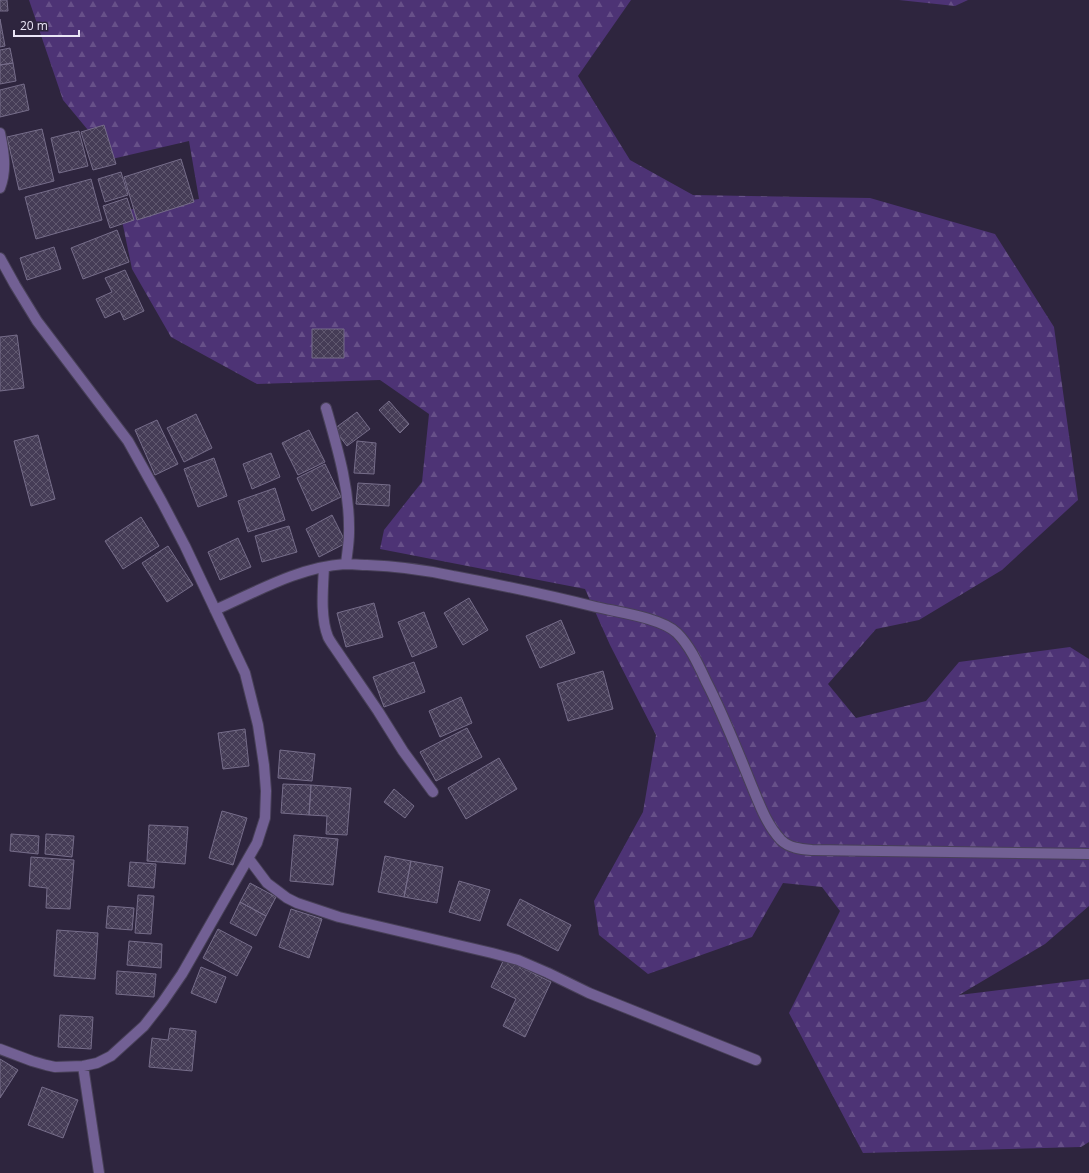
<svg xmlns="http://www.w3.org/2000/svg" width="1089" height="1173" font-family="'Open Sans',sans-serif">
<defs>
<pattern id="forest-firs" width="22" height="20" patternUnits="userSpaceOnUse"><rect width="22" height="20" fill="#4d3375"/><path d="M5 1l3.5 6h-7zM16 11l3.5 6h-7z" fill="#675089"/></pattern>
<pattern id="building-cross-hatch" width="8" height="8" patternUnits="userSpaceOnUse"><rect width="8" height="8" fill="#453c56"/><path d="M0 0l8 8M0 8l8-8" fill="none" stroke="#60586f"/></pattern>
</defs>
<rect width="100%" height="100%" fill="#2e253e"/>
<path fill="url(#forest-firs)" d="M29,0H631L578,76L630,160L693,195L870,198L995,234L1054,327L1078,500L1002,570L919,620L876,629L828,684L856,718L926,701L959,662L1070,647L1089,659V906L1045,944L959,995L1089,979V1142L1081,1147L863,1153L789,1013L840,911L822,887L783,883L752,937L648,974L599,935L594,901L643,812L656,735L610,645L585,589L380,549L384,530L422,482L429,414L380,380L257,384L171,337L132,269L120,211L199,199L189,141L112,159L63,100Z
M899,0H968L955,6Z"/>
<path fill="url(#building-cross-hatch)" stroke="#766d8a" d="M0,0H7L8,11H0Z
M0,19L5,46L0,47Z
M10,48L13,63L0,65V50Z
M13,63L16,81L0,84V65Z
M24,84L29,110L0,117V90Z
M104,125L116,164L93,170L81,132Z
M42,129L54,181L19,190L7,137Z
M79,131L88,166L59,173L51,138Z
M181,159L194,202L137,220L124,177Z
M121,172L128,195L105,202L98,179Z
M91,179L102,220L36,239L25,197Z
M127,198L134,220L110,228L103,206Z
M117,230L129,262L83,279L71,248Z
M54,247L61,269L27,280L20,258Z
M125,270L144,311L124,320L120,311L105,318L96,299L112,292L105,278Z
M312,329H344V358H312Z
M17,335L24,388L0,391V337Z
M389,401L409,424L400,433L379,410Z
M357,412L370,429L347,446L334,429Z
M196,414L212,448L184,462L167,428Z
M157,420L178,464L155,475L135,430Z
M309,430L325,462L298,475L282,443Z
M38,435L55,499L31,506L14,441Z
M357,441L376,443L374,474L354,473Z
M271,453L280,477L252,489L243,464Z
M214,458L227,496L198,507L184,469Z
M325,464L341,497L312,511L297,478Z
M358,483L390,485L389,506L356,504Z
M275,488L285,520L248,532L238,501Z
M332,515L346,543L319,557L306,529Z
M141,517L159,546L123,569L105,541Z
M289,526L297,552L262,562L255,536Z
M238,538L251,567L220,580L208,552Z
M168,546L193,585L167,602L142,563Z
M469,598L488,630L463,645L444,613Z
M374,603L383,637L346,647L337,613Z
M424,612L437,647L412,657L398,622Z
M561,620L575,653L540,668L526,636Z
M414,662L425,692L384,707L373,677Z
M603,671L613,709L568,721L557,684Z
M461,697L472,723L440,737L429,711Z
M467,728L482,757L436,781L420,752Z
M245,729L249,766L223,769L218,733Z
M280,750L315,754L312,781L278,778Z
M499,758L517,789L466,819L448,788Z
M283,784L311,785L309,815L281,813Z
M311,785L351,788L347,835L326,834L327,816L309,815Z
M394,789L414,806L405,818L384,802Z
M222,811L247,818L233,865L209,858Z
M149,825L188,827L185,864L147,861Z
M11,834L39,836L38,854L10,851Z
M46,834L74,836L72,857L45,854Z
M294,835L338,839L333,885L290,881Z
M385,856L411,861L404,897L378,892Z
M31,857L74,860L70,909L46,908L47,888L29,886Z
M411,861L443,867L437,903L404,897Z
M130,862L156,864L154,888L128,886Z
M459,881L490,890L480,921L449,912Z
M250,883L276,897L266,916L240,902Z
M138,895L154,896L151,934L135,933Z
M520,899L571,925L558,951L507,925Z
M240,902L266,916L256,936L230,923Z
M108,906L134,908L132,930L106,928Z
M291,909L322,919L309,958L279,947Z
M218,929L252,947L237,976L203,958Z
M57,930L98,933L95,979L54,976Z
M129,941L162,944L161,968L127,965Z
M504,959L551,982L525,1037L503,1026L516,999L491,987Z
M201,967L226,977L216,1003L191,993Z
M117,971L156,974L154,997L116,994Z
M60,1015L93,1017L91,1049L58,1047Z
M170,1028L196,1031L192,1071L149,1067L152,1038L168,1040Z
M0,1059L18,1070L0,1098Z
M42,1087L78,1100L63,1138L28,1125Z"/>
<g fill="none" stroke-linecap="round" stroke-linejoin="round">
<g stroke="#484058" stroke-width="12">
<path id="minor" d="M0,133C4,152 7,170 0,188
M0,258L15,285L37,321L128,441L162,502L185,546L245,673L258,725L264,765L266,791L265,818L257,843L182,974L162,1003L144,1026L111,1056L97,1063L83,1066L55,1067L46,1065L32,1061L0,1049
M326,408C338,450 350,490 349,533C349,543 347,554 346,564
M324,567C323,588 320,617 328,637C330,641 333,645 335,648L378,711L403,751L433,792
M215,610C256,592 299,567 345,564C352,564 360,565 367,565C396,566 425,570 453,576C501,585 548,595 596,607C617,612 662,618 677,633C690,646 698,664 706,681C723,714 737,749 751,784C759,803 766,824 781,840C789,848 801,849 812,850L1089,854
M249,859L267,883L287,898L297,903L339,917L492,953L518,960L548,973L589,993L756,1060
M83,1066L99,1173"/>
</g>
<use href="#minor" stroke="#726094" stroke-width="10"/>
</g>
<path d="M14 30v6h65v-6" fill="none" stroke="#eae5f6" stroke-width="2"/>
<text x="20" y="30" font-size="12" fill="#eae5f6" stroke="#2e253e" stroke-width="3" paint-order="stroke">20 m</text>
</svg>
